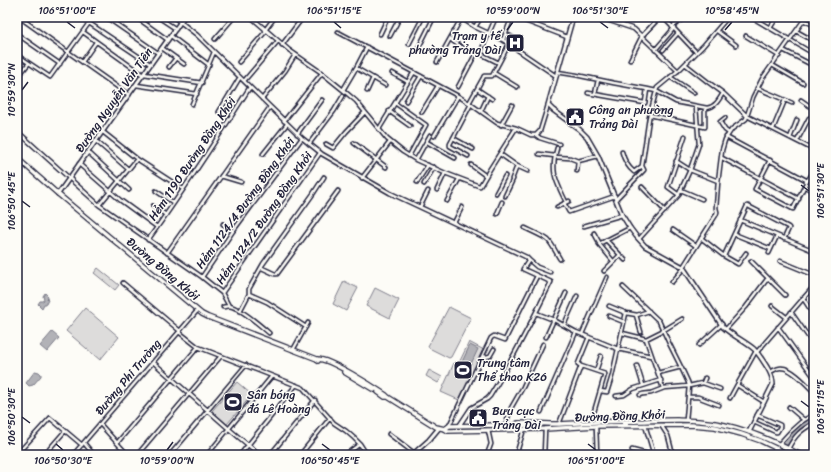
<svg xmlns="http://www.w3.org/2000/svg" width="831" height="472" font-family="Sriracha,sans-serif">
<rect width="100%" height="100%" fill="#fdfcf7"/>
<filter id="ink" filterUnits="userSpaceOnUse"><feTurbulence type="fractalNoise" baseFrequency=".025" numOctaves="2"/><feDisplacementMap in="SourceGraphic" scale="8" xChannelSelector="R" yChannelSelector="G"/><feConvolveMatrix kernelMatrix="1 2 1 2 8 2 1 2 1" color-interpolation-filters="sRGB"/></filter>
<g filter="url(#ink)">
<path fill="#dddcdb" stroke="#807f8b" d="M98,268L119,285L115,290L94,273Z
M344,281L358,288L346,311L333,304Z
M375,288L399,300L390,318L366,306Z
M449,307L471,318L451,357L449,358L429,348L428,346Z
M85,308L119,337L100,360L66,331Z
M469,342L484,350L459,400L441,392L454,363L458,365Z
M429,370L442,377L438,383L426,376Z
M237,382L252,395L227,424L212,411Z"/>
<path fill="#b2b2b7" stroke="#787885" d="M45,293L48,296L47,299L48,300L46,304H44L42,308L38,304L40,301H42L44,300L43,296Z
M52,332L59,338L47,352L40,346Z
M470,345L478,349L470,366L462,362Z
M35,371L39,372L41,374V376L33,385L29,386L26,383Z
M814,415V422L799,431L796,434L782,455H775C786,436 795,426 814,415Z"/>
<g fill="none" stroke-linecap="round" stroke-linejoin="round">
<path stroke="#d1d0d1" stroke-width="3.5" stroke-dasharray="3.5 2" stroke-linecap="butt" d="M513,424L518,423"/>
<g stroke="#22223b" stroke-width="5.5">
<path id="minor" d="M19,17L68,52L89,23
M94,17L89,23L150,64
M106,17L158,53
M136,17L168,40
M158,17L176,29
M174,17L197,35L302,138L322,154L390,193L526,257L529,260L523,269L551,282C532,321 513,359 490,396L487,399L471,408L459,426
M251,17L289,50L322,73L343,90L356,101L387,139L403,152L416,160L445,173L479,186H480L490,169L516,128L531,135H536L540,131L548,105
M515,17L567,37
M568,17L572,19
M598,17L634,29L678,71
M663,17L696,52
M751,17L814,54
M461,18L475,27L503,40L556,76
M803,20L814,25
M475,27L481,17
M672,27L685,17
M770,28L777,17
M265,30L275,17
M717,31L736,45
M796,31L814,41
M83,32L143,75
M338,32L458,96L469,103L497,123L516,128
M17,34L60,64
M380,34L388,17
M506,34L519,41
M171,36L209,65
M390,36L400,17
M746,36L779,56
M215,39L234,17
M450,39L464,49
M503,40L512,17
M409,44L423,17
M282,45L303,17
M162,48L184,64
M418,49L434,17
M655,50L674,28
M663,50L678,33
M783,50L814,66
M479,53L499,63
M17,55L29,63L17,78
M630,60L642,36L660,17
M82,62L96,42
M239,62L266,31
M437,62L462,17
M29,63L50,77L68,52L129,95
M685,64L708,82L723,93L747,116L814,150
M772,65L803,83
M169,67L176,58
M356,68L385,85
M557,72L576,75L614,83L647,89L656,91L676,102L707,108C715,107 719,100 723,93
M392,73L408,82
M494,73L517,87
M144,74L202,83
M670,77L694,93
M244,81L278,41
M136,85L197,94
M458,87L475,55L477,52L479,53L481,51L496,17
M757,88L792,103
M477,89L492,99
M343,90L356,68L367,47
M367,91L373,78
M588,93L645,103L647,89
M595,94L598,80
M262,99L285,71L295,55
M801,100L814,109
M406,101L421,76
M395,103L426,125L409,156
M469,103L483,78L484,76H492L509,44
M192,104L214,52
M389,111L410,126
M481,111L488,96
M219,112L240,77
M422,112L438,86
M650,115L705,127V108
M725,118L720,122L725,130L729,133
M284,121L322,73
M501,125L512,105
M379,129L414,72
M773,129L785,100
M17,131L99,205L202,277L222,293L229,306
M103,132L137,159L183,189
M297,134L322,100
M536,135L540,138L559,144
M434,136L458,96
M726,137L806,180V183L793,209L755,189L770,160
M453,138L473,149
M790,138L797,120
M96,141L128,169
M797,141L809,118
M427,142L455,158
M354,143L386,167
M309,144L334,111L343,96
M326,144L333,148L346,132L365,112
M557,148C550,172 556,181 566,202
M88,152L129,190
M622,152C624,160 628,167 634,172L642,166
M263,154L287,124
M500,154L517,166L512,179
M539,154L555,156
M468,156L450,146V144L471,104
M555,157L570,158L578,161L598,156
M722,158L799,199
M416,160L430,135
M676,161L690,170L718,181
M79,164L120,200L157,227
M471,165L486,176
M517,166L528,171
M577,171L578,161
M221,176L241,182
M362,178L390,142
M417,182L428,165
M806,183L814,171
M424,184L434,167
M804,186L814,192
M642,187L665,211
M437,190L445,173
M681,190L702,199
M156,191L174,203
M496,193L505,176
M679,195L668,187L685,136
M505,196L513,179
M616,199L644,170L642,166L649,118L657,88L680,69L703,46L728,17
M447,201L459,179
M564,203L569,212L615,196
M99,205L137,159
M153,206L166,215
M420,207L428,191
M557,207L569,201
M497,214L502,202
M740,220L814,251
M454,223L462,207
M223,224L233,231
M584,226L622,215
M525,228C531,231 543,236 548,240C553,245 556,253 560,259
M673,230L696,246
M594,233L600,244
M734,234L771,249
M701,238C709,244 716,250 724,256L747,206H748L788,227L789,228L784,239
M639,239L678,196L690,170L699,144L696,107
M148,240C184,190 217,139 250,87
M606,240L625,260
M167,253L270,107
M769,253L777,236
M724,256L738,264L746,253
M529,260L537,267L550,272
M613,261L599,244L630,228
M751,261L785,295
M780,261L814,275
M683,267L716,215L717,212L716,208L718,182L722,150L725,140L728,135L732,129L746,119L747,116L753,97L762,79L796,31L806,17
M262,268L275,274H277L338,191
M604,271L620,255
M202,277L233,231L302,138
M672,282L684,268
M123,283L180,331
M623,287L659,321L669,343L681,367L688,382L689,386L686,420
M222,293L320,153
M249,294L267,302L306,327
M803,298L814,315
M609,306L626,313L637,315L649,311
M772,306L786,317
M223,307C224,307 228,306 229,306C239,307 261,326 269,333
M240,311L249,294V289L263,264L313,194L324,177
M791,312L814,345
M536,313L554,320L576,332L618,349L612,376L607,392L600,391
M626,313L618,349L651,356
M636,315L641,332
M609,316L624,322
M564,325L577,296
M778,327L814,377
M726,329L746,307L768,278
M179,332L198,347L303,388L334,423L346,431L354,438L360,444L367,455
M622,333L646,339L664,330L682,319
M582,334L607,277
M546,337L566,293
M589,337L578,364L581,366L605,374L591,422
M646,339L663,388L689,386L703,383L705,378
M699,345L722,324
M293,350L308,323
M756,351L737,385L764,402
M757,352L814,286
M483,356L486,357L490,356L494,349
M153,362L229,429L260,455
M637,366L643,385
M596,371L601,356
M770,372C773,371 778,367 782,368C792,368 807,385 814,392
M658,373L681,367
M703,383L720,389
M640,395L643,394L651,393L664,388
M616,396L624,395L633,389L661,380
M688,397H698L719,405
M730,398L737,385
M789,407L804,420
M541,412L576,332
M754,422L776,432H777L780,427V425L757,415
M100,424L128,455
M506,424L511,408L523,387L543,344
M559,424L581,366
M645,425L654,455
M661,425L668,436L673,455
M449,426L491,338L494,336L505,340L537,276
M596,426L597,455
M389,434L414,453
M84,443L94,455
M117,443L198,347
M779,444L791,431L801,422L814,414
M788,449C795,435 801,430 814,423
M632,450L647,454L654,455
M17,454L50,418L82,445
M44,455L65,431
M73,455L197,311
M137,455L221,356
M170,455L246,365
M207,455L272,376
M240,455L296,385
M270,455L315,400
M300,455L330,418
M345,455L360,444
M487,455L491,444L488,430
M516,455L524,429
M544,455L545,429
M774,455L777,449"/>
</g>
<g stroke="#22223b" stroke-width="6">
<path id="tertiary" d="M573,17L548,105L553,110L579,129L587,137L598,156L622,215L630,228L636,236L645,246L683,267L723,327C733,336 744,341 754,349C759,354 763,361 767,367C770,372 773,377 773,384L749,432
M58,194L184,17
M412,455L429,440L439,428"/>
</g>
<g stroke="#22223b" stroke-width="6">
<path id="secondary" d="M17,158L58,194L202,314L208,317L317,359L318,361
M317,359C329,358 374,387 386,395L388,397L436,427L445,429L448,431L545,429L596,426L692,425L715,427L741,434L761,441L790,455
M344,372L374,390
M378,392L385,397H388
M518,423C532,423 545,424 559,424C587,422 616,421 644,421C668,420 692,419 715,423C745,428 773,441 801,455
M445,429L449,426L497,425L502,426L541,425"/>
</g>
<use href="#minor" stroke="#fdfcf7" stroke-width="2.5"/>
<use href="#tertiary" stroke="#fdfcf7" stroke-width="3"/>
<use href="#secondary" stroke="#fdfcf7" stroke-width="3.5"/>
</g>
</g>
<path fill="none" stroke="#22223b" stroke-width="1.5" d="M67,22L75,28M334,22L341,28M600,22L608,28M507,30L513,22M725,30L732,22M22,90L28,82M801,185L809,191M22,201L30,207M801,401L809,407M22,417L30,423M56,444L63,450M322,444L330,450M588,444L596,450M167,450L173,442"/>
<defs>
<g id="hospital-square" transform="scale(1)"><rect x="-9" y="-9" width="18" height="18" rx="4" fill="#22223b" stroke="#fdfcf7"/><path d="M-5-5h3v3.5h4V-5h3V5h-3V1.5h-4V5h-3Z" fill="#fff"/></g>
<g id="civic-square" transform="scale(1)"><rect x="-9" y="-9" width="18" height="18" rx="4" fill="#22223b" stroke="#fdfcf7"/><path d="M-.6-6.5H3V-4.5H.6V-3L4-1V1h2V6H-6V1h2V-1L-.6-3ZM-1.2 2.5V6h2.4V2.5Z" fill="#fff"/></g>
<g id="stadium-square" transform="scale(1)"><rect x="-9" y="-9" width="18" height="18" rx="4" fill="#22223b" stroke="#fdfcf7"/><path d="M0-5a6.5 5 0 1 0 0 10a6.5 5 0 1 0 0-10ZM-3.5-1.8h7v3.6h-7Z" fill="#fff"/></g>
</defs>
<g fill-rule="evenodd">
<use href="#hospital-square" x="515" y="43"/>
<use href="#civic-square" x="575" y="117"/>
<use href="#stadium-square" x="463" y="370"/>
<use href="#stadium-square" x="233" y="402"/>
<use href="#civic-square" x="478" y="418"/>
</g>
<g text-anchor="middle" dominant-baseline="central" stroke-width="3" stroke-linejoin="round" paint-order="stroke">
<g font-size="12" fill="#22223b" stroke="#fdfcf7" text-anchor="start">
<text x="501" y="36" text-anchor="end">Trạm y tế<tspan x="501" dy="14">phường Trảng Dài</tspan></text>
<text x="589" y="110">Công an phường<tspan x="589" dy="14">Trảng Dài</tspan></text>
<text x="477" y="363">Trung tâm<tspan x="477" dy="14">Thể thao K26</tspan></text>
<text x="247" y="395">Sân bóng<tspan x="247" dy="14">đá Lê Hoàng</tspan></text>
<text x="492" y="411">Bưu cục<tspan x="492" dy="14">Trảng Dài</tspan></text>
</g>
<g font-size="12" fill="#22223b" stroke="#fdfcf7">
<text transform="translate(114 100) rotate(-55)">Đường Nguyễn Văn Tiên</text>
<text transform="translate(192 159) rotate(-56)">Hẻm 1190 Đường Đồng Khởi</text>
<text transform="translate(245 203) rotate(-54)">Hẻm 1124/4 Đường Đồng Khởi</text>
<text transform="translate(264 218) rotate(-55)">Hẻm 1124/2 Đường Đồng Khởi</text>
<text transform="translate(163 269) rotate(40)">Đường Đồng Khởi</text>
<text transform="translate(128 377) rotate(-50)">Đường Phi Trường</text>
<text transform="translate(620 416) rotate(-2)">Đường Đồng Khởi</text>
</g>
</g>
<rect width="831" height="472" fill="none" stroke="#fdfcf7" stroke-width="44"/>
<rect x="22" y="22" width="787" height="428" fill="none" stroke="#22223b" stroke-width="1.5"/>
<g font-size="10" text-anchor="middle" fill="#22223b">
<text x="67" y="14">106°51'00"E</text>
<text x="334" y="14">106°51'15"E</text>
<text x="513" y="14">10°59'00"N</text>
<text x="600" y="14">106°51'30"E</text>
<text x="732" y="14">10°58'45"N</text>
<text transform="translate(11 90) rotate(-90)" y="4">10°59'30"N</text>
<text transform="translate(820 191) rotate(-90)" y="4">106°51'30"E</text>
<text transform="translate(11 201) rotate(-90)" y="4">106°50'45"E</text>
<text transform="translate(820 407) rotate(-90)" y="4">106°51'15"E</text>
<text transform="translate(11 417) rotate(-90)" y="4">106°50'30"E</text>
<text x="63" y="464">106°50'30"E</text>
<text x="167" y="464">10°59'00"N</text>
<text x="330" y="464">106°50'45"E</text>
<text x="596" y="464">106°51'00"E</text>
</g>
</svg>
